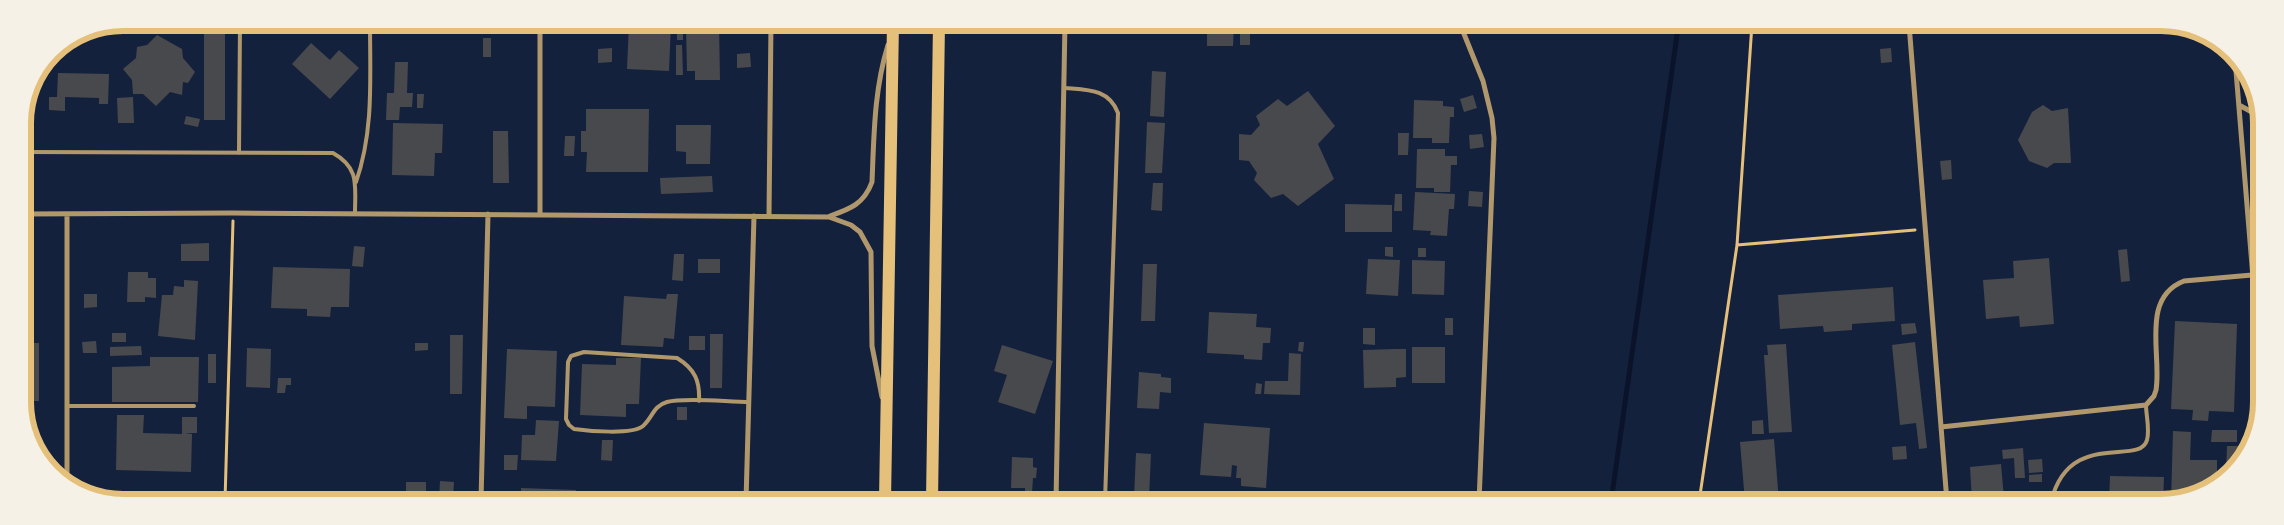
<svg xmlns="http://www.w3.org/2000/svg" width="2284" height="525" font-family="Spectral,serif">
<rect width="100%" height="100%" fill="#14213d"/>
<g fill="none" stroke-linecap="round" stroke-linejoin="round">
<path stroke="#0b132b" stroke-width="5" d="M1611,502L1677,35L1676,24"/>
</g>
<path fill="#48494c" d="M124,23H166V33L116,32V24Z
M204,23H225V120H204Z
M493,23H509V33H493Z
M568,23H573L574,34H568Z
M580,23H586V30L581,31Z
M598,23H611V27H598Z
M629,23H671L669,71L627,69Z
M677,23H683V40H677Z
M695,23H719L720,80H695V71H687L686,26H695Z
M1183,23L1234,24L1233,46H1207V32H1183Z
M1240,31H1250V45H1240Z
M157,35L182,49L183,58L195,72L188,83L183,82L182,95L170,92L156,106L143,94H133L132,80L123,69L136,58L137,47L147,45Z
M483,38H491V57H483Z
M311,43L330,60L339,50L359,68L330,99L292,64Z
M676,45H682L683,75H676Z
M612,48V62L598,63V49Z
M1891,48L1892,62L1881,63L1880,49Z
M750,53L751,67L737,68V54Z
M395,62H408L407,93H413L412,107H400L399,120H386L387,93H394Z
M1152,71L1166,72L1164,117L1150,116Z
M58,73L109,74L108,104H99V98L65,97V111L49,110V97H57Z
M1308,91L1335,126L1318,144L1334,179L1298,206L1283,194L1271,198L1254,180L1257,173L1249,161L1239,160V134L1251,135L1260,125L1256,116L1278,99L1287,106Z
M417,94H424L423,108H417Z
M1473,95L1477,108L1464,112L1460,99Z
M133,97L134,123H118L117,98Z
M1414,100L1443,101V106L1454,107V117H1450L1449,143H1432V138H1413Z
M2043,105L2052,111L2068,108L2071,163H2054L2047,168L2029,161L2018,140L2032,112Z
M586,109H649L648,172H586L587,152H581V131H586Z
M186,116L200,119L198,127L184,124Z
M1147,122L1165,123L1162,173H1145Z
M393,123L443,124L442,153H435L434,176L392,175Z
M676,125H711L710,164H686V152L676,151Z
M493,131H508L509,183H493Z
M1398,133H1409L1408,155H1398Z
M1482,134L1484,147L1470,149L1469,135Z
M565,136H575L574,156H564Z
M1417,149H1445V156H1457V165H1451L1450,192H1434V188H1416Z
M1951,160L1952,179L1942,180L1940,161Z
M712,176L713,192L661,194L660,178Z
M1153,183H1163L1162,211L1151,210Z
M1469,191L1483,192L1482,207L1468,206Z
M1415,192L1455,194L1454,209H1449L1447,236L1430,235L1431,231L1413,230Z
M1395,194H1402V211H1394Z
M1345,204L1392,205V232H1345Z
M209,243V261H181V244Z
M354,246L365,247L363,267L352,266Z
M1385,247H1393V257L1385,256Z
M1418,248H1426V257H1418Z
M2127,249L2130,281L2121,282L2118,250Z
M674,254H684L683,281L672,280Z
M2049,258L2054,324L2020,327L2019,316L1986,319L1983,280L2014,278L2013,261Z
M698,259H720V273H698Z
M1368,259L1400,260L1398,296L1366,294Z
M1412,260L1445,261L1444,295L1412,294Z
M1143,264H1157L1155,321H1141Z
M273,267L350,269L349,307H331L330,317L307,316V309L271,308Z
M128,272H148V278H156V298L145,297V302H127Z
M184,280L198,281L195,340L158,336L162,295H173L174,286L184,287Z
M1893,287L1895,321L1852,324V330L1824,332L1823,326L1780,329L1778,295Z
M84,294H97V307L84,308Z
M667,294H678L674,339L664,338L663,347L621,345L624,296L666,299Z
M1209,312L1257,314L1256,327L1271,328L1270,343H1263L1262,360L1244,359V355L1207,353Z
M1445,318H1453V335H1445Z
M2175,321L2237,324L2234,412L2209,411L2208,421L2192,420L2193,410L2171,409Z
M1915,323L1917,333L1902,335L1901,324Z
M1363,328H1375V345L1363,344Z
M112,333H126V342H112Z
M710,334H723L722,388H710Z
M450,335H463L462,394H450Z
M689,336H705V350H689Z
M96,341L97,353H83L82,342Z
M1299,342H1304L1303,352L1298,351Z
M1915,342L1927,448L1919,449L1916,423L1900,425L1892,345Z
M24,343H39V401H24Z
M415,343H428V350L415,351Z
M1786,344L1792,432L1769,433L1764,355H1768L1767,345Z
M1002,345L1053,361L1035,414L998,402L1007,375L994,371Z
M141,346L142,355L110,356V347Z
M1412,347H1445V383H1412Z
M247,348L271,349L270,388L246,387Z
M507,349L557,351L555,407L527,406V419L504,418Z
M1395,349H1406V377L1396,378V387L1364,388L1363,350Z
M1289,353L1301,354L1300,395L1264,394L1265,381H1288Z
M208,354H216V383H208Z
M150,357H199L198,402H112V367L150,366Z
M616,358H641L639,404H626V417L580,415L582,364L616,365Z
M1139,372L1161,374V377L1171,378V393L1160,392L1159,409L1137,408Z
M278,378H291V385H286L285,393H277Z
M1256,383L1262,384L1261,394H1255Z
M677,407H687V420H677Z
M117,415H144L143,433L182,434V417H197V433H185L192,434L191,472L116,470Z
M536,420L559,421L556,461L521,460L522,435H535Z
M1763,420L1764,434H1752V421Z
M1204,423L1270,428L1266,488L1241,486V478H1236L1237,466L1232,465L1231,477L1200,475Z
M2212,430H2237V442H2211Z
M2173,431L2191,432L2190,460H2217V475H2226L2227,446H2239V457L2227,477L2171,500Z
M1774,439L1779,502H1745L1740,442Z
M602,440H613L612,461L601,460Z
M1906,446L1907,459L1893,460L1892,447Z
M2023,448L2025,478H2015L2014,458L2003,459L2002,450Z
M1136,453L1151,454L1149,498L1134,497Z
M504,455H518L517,470H504Z
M1012,457L1033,458V467L1037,468L1036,478H1033L1032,493H1025V488H1011Z
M2042,459L2043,472L2029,473L2028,460Z
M2001,464L2004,498L1972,501L1970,467Z
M2042,474V482H2029V475Z
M2110,476L2164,477L2163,502H2109Z
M440,481L454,482L453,501H439Z
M406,482H426V498H406Z
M521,488L576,490L575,501H521Z
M207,492V501H191V493Z
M1281,498L1296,499V502H1280Z"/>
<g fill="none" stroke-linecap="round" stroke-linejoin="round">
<path stroke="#e5c07b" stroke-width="3" d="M1737,245L1915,230
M225,501L233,221
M1699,502L1737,245L1752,24"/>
<path stroke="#b1986c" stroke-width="4" d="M1065,88C1088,90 1109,89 1118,113L1105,501
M23,152L333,153C360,168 355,186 355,213
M239,153L240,23
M356,182C374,131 370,77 370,23
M699,401C700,381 695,369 677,358L584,352L571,356L568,362L566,419L569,425L574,429C589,431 632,435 643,426C653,417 653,406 667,402C685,397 728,402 749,402
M67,406H194
M2051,502C2069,428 2140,467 2147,440C2150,430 2146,415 2146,405"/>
<path stroke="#b1986c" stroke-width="5" d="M540,23V214
M1460,24L1483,81L1492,118L1494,138L1479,502
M1909,24L1947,502
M2235,59L2260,363
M2239,105L2259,116
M23,214L233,213L829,217L851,225L860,232L871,252L872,346L882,397
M769,216L771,23
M830,216C850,209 864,204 872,182C874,136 874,90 888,45
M1941,427L2146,405L2154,396L2156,390C2162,355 2140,298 2184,281L2252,275
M67,481V214
M481,501L488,214
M746,501L754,216
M1056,501L1065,23"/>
<path stroke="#e5c07b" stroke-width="12" d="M885,501L893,23
M932,501L939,23"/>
</g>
<path d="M0 0H2284V525H0ZM123 31H2161A92 92 0 0 1 2253 123V402A92 92 0 0 1 2161 494H123A92 92 0 0 1 31 402V123A92 92 0 0 1 123 31Z" fill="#f6f1e7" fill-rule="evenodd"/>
<path fill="none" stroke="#e5c07b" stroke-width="6" d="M123 31H2161A92 92 0 0 1 2253 123V402A92 92 0 0 1 2161 494H123A92 92 0 0 1 31 402V123A92 92 0 0 1 123 31Z"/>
</svg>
